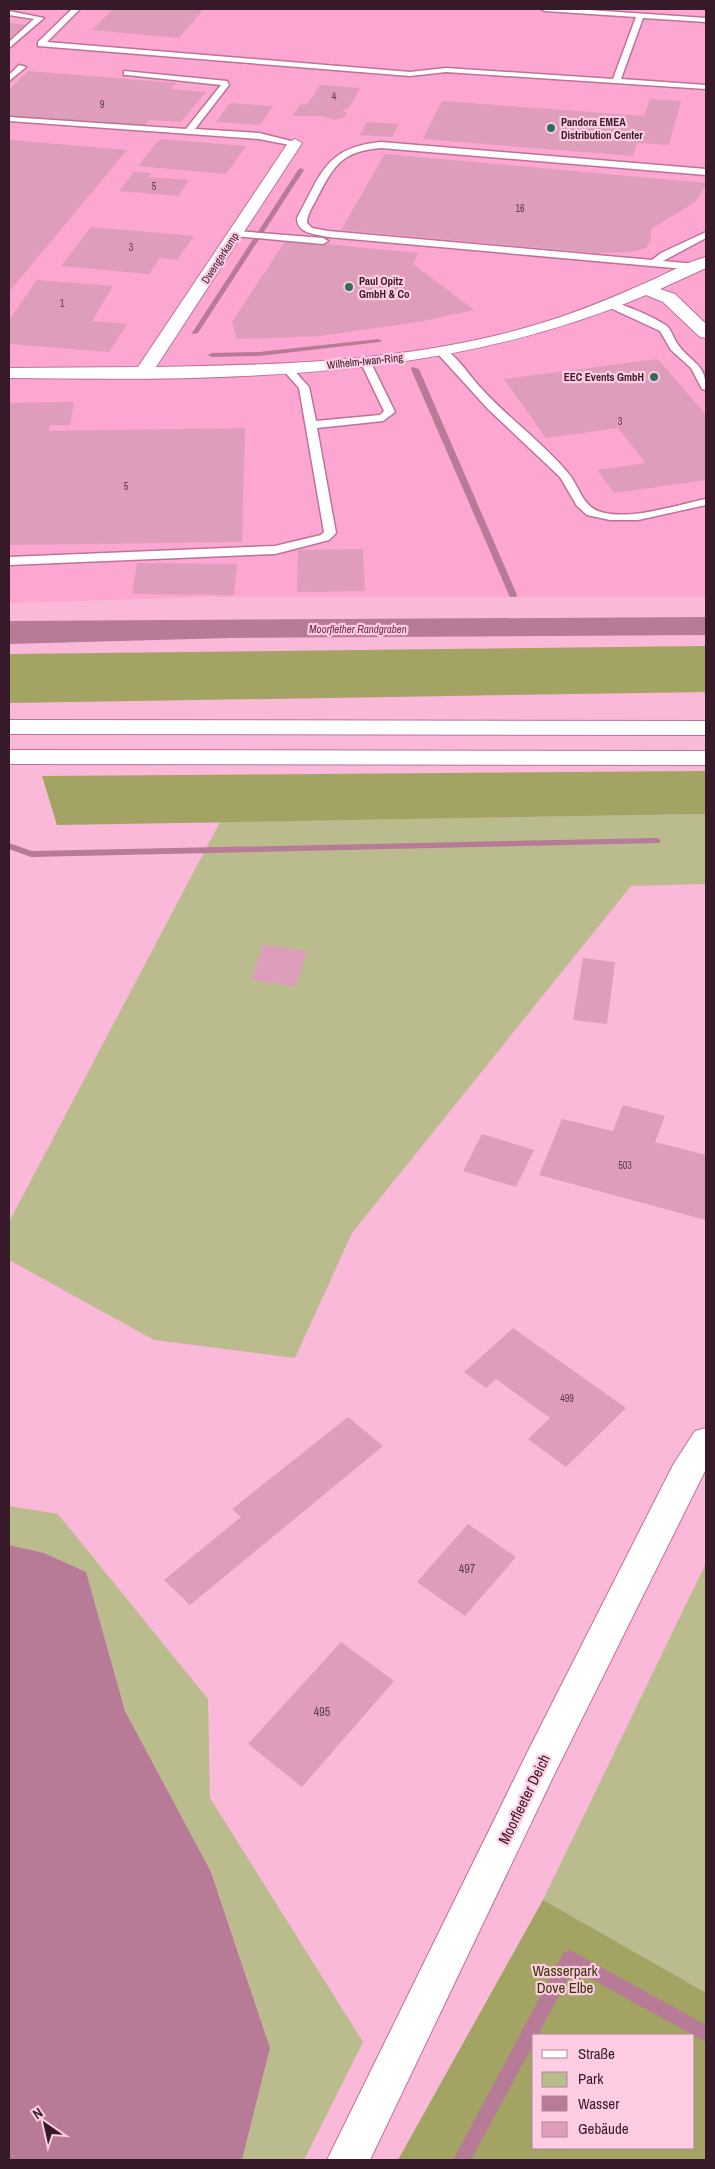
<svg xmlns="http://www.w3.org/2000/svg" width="715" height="2169" font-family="'Archivo Narrow',sans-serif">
<rect width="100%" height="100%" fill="#fab9d8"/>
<path fill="#fda6d1" d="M9,9H706V597H206L9,603Z"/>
<path fill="#babc8e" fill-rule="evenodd" d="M706,814V884L631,886L352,1233L295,1358L154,1340L9,1260V1222L220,822Z
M9,1506L58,1514L208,1699L210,1798L363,2042L304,2160H242L270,2048L211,1872L125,1711L86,1573L44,1553L9,1545Z
M706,1563V2160H398L543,1900ZM534,2035H694V2148H534Z"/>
<path fill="#a3a463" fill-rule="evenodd" d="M706,646V692L9,703V654Z
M706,771V814L57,825L42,776Z
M543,1900L706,1993V2160H398ZM534,2035H694V2148H534Z"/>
<path fill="#b77a97" d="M706,617V635L230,638L9,644V621Z
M9,1545L44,1553L86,1572L125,1711L211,1872L270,2048L242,2160H9Z"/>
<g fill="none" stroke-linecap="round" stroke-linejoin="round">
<path fill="#b77a97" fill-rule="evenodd" d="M301,168L304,170L198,333L193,334L192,333L298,170Z
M378,339L382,341L380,342L259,356L212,357L208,355L212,353L259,352Z
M412,367L419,369L517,595L516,597H510L509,595L411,369Z
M656,838L659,839L661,841L659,843L31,857L9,849V843L32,851Z
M570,1950L706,2025V2042L573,1969L538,2035H534V2043L471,2160H453L564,1952Z"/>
</g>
<path fill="#dd9dbb" d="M113,9H204L179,38L92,30Z
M9,23L29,25L9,42Z
M28,71L176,83L171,89L206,92L181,122L149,120L143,127L9,116V90Z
M320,85L360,88L349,108L342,110L347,113L345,117L335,120L322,116H292L301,104L307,105Z
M650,99L681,101L669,145L637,143L633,156L423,139L442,101L644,116Z
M230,103L273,106L260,125L216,122Z
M367,122L399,124L392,137L360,135Z
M160,139L246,146L226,174L138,166Z
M9,140L127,150L9,292Z
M385,154L706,183V185L695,202L651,229V240L646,248L631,252L599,253L341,230Z
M134,172L151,173L148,177L189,180L178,196L119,191Z
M91,227L194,236L177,260L160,258L149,274L61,266Z
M286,240L418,253L413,264L474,310L424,321L320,336L237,339L232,322Z
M37,280L113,286L92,321L127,324L109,352L9,344V320Z
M658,359L706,415V480L614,493L597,470L646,463L618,428L546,438L504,379Z
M74,402L70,425H50L49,431L245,428L242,542L9,545V403Z
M363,549L365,591L297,592L298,550Z
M137,563L237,564L234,595L132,594Z
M263,945L307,951L296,986L251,980Z
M583,958L615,962L607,1024L573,1020Z
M623,1105L665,1116L655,1142L706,1155V1220L539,1175L562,1119L613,1131Z
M482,1134L534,1150L516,1187L463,1171Z
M513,1328L626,1408L566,1467L528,1439L550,1418L496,1379L486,1388L464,1372Z
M348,1417L383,1446L190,1605L164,1580L241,1517L232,1509Z
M468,1524L516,1557L465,1616L417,1582Z
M341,1642L394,1681L302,1787L248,1744Z"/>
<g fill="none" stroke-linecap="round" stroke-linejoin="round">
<g stroke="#bd7298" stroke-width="3">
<path id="service" d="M72,9H80L47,42L410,72L446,68L613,79L636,17L545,11L541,9H574L706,18V22L643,18L621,79L706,85V89L446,72L410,76L38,46V42Z
M9,11L44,18L9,48V42L34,19L9,15Z
M19,65L26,67L9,81V75Z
M124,71L227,81L229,85L195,129L259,133L299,143L295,146L259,139L9,121V117L186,129L221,85L127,75H124Z
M381,142L706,169V175L381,148C342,151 334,165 317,198C313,206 307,214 307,223L312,228L328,231L652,260L661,253L706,232V238L663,261L696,264L701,267L696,270L328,237C316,234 297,234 297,218C321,175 325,147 381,142Z
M236,231L323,238L328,241L323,244L233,236V232Z
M606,302C617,300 657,319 667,326C672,331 674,340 679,346C693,364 706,364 706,390L702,389L691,368L671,350L660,331L606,306Z
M441,348C454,351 471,378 481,388C508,418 542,442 568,473C578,484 582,505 598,511C627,522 676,505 706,499V505L638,520H610L587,515L577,506L560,477L488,409L437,353L436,351Z
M365,358L370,361L395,412L383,421L317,428L336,533L329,540L275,554L9,565V557L275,546L321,535L324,532L299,388L282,369L287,366L291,367L309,387L316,421L380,415L384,411L360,361Z"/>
</g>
<g stroke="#bd7298" stroke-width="2">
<path id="minor" d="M295,139L302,143L156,367C286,365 420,361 545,322C581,311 616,296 650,281C668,273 687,262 706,257V268L660,289L675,294L706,324V338L700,337L663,302L646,295C446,381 223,381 9,378V368L138,367L288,143Z"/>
</g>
<g stroke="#bd7298" stroke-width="2">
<path id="tertiary" d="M706,1428V1469L554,1775L370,2160H327L528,1751L673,1465L695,1431Z"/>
</g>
<g stroke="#bd7298" stroke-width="2">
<path id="motorway" d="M9,720L706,721V735L9,734Z
M9,750L706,751V765L9,764Z"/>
</g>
<use href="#service" fill="#fff" fill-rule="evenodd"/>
<use href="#minor" fill="#fff" fill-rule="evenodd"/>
<use href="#tertiary" fill="#fff" fill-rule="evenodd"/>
<use href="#motorway" fill="#fff" fill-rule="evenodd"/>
</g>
<g fill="#2f6d59" stroke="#fecce3" stroke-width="2">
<circle cx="551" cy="128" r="5"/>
<circle cx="349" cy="287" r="5"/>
<circle cx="654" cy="377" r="5"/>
</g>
<g text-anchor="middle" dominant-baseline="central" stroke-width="4.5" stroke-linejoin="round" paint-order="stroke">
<g font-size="10" fill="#603b4e">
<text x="334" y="96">4</text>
<text x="102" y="104">9</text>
<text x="154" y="186">5</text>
<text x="520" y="208">16</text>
<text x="131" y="247">3</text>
<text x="62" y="303">1</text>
<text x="620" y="421">3</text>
<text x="126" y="486">5</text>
<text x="625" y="1165">503</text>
<text x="567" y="1398">499</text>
</g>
<g font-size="11" font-weight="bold" fill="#371a29" stroke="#fecce3" text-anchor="start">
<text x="561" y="122">Pandora EMEA<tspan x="561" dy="13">Distribution Center</tspan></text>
<text x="359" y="281">Paul Opitz<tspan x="359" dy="13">GmbH &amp; Co</tspan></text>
<text x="644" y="377" text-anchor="end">EEC Events GmbH</text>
</g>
<g font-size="11" fill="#371a29" stroke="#fecce3">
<text transform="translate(220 258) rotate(-57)">Dwengerkamp</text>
<text transform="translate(365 361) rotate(-6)">Wilhelm-Iwan-Ring</text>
</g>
<g font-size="11" font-style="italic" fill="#762b54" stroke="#fecce3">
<text x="358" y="629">Moorflether Randgraben</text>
</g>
<g font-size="12" fill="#603b4e">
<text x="467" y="1569">497</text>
<text x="322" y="1712">495</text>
</g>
<g font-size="15" fill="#371a29" stroke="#fecce3">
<text transform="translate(524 1799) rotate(-64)">Moorfleeter Deich</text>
</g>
<g font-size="15" fill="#3a3a05" stroke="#fecce3">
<text x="565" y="1970">Wasserpark<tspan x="565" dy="17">Dove Elbe</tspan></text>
</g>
</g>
<rect width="715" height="2169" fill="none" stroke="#371a29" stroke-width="20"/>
<rect x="532" y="2034" width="162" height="115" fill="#fecce3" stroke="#ae8599"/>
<rect x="542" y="2050" width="25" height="8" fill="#ffffff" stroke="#ae8599"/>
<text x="578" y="2059" font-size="15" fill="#371a29">Straße</text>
<rect x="542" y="2072" width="25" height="15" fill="#babc8e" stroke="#ae8599"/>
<text x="578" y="2084" font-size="15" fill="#371a29">Park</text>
<rect x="542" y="2096" width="25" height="15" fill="#b77a97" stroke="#ae8599"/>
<text x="578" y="2109" font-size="15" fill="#371a29">Wasser</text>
<rect x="542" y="2122" width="25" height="15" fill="#dd9dbb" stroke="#ae8599"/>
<text x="578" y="2134" font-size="15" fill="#371a29">Gebäude</text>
<g transform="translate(45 2124) rotate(326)" stroke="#fecce3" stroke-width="4" paint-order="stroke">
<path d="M0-4L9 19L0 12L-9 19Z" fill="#371a29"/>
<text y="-8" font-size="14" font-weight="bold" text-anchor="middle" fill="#371a29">N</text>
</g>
</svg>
